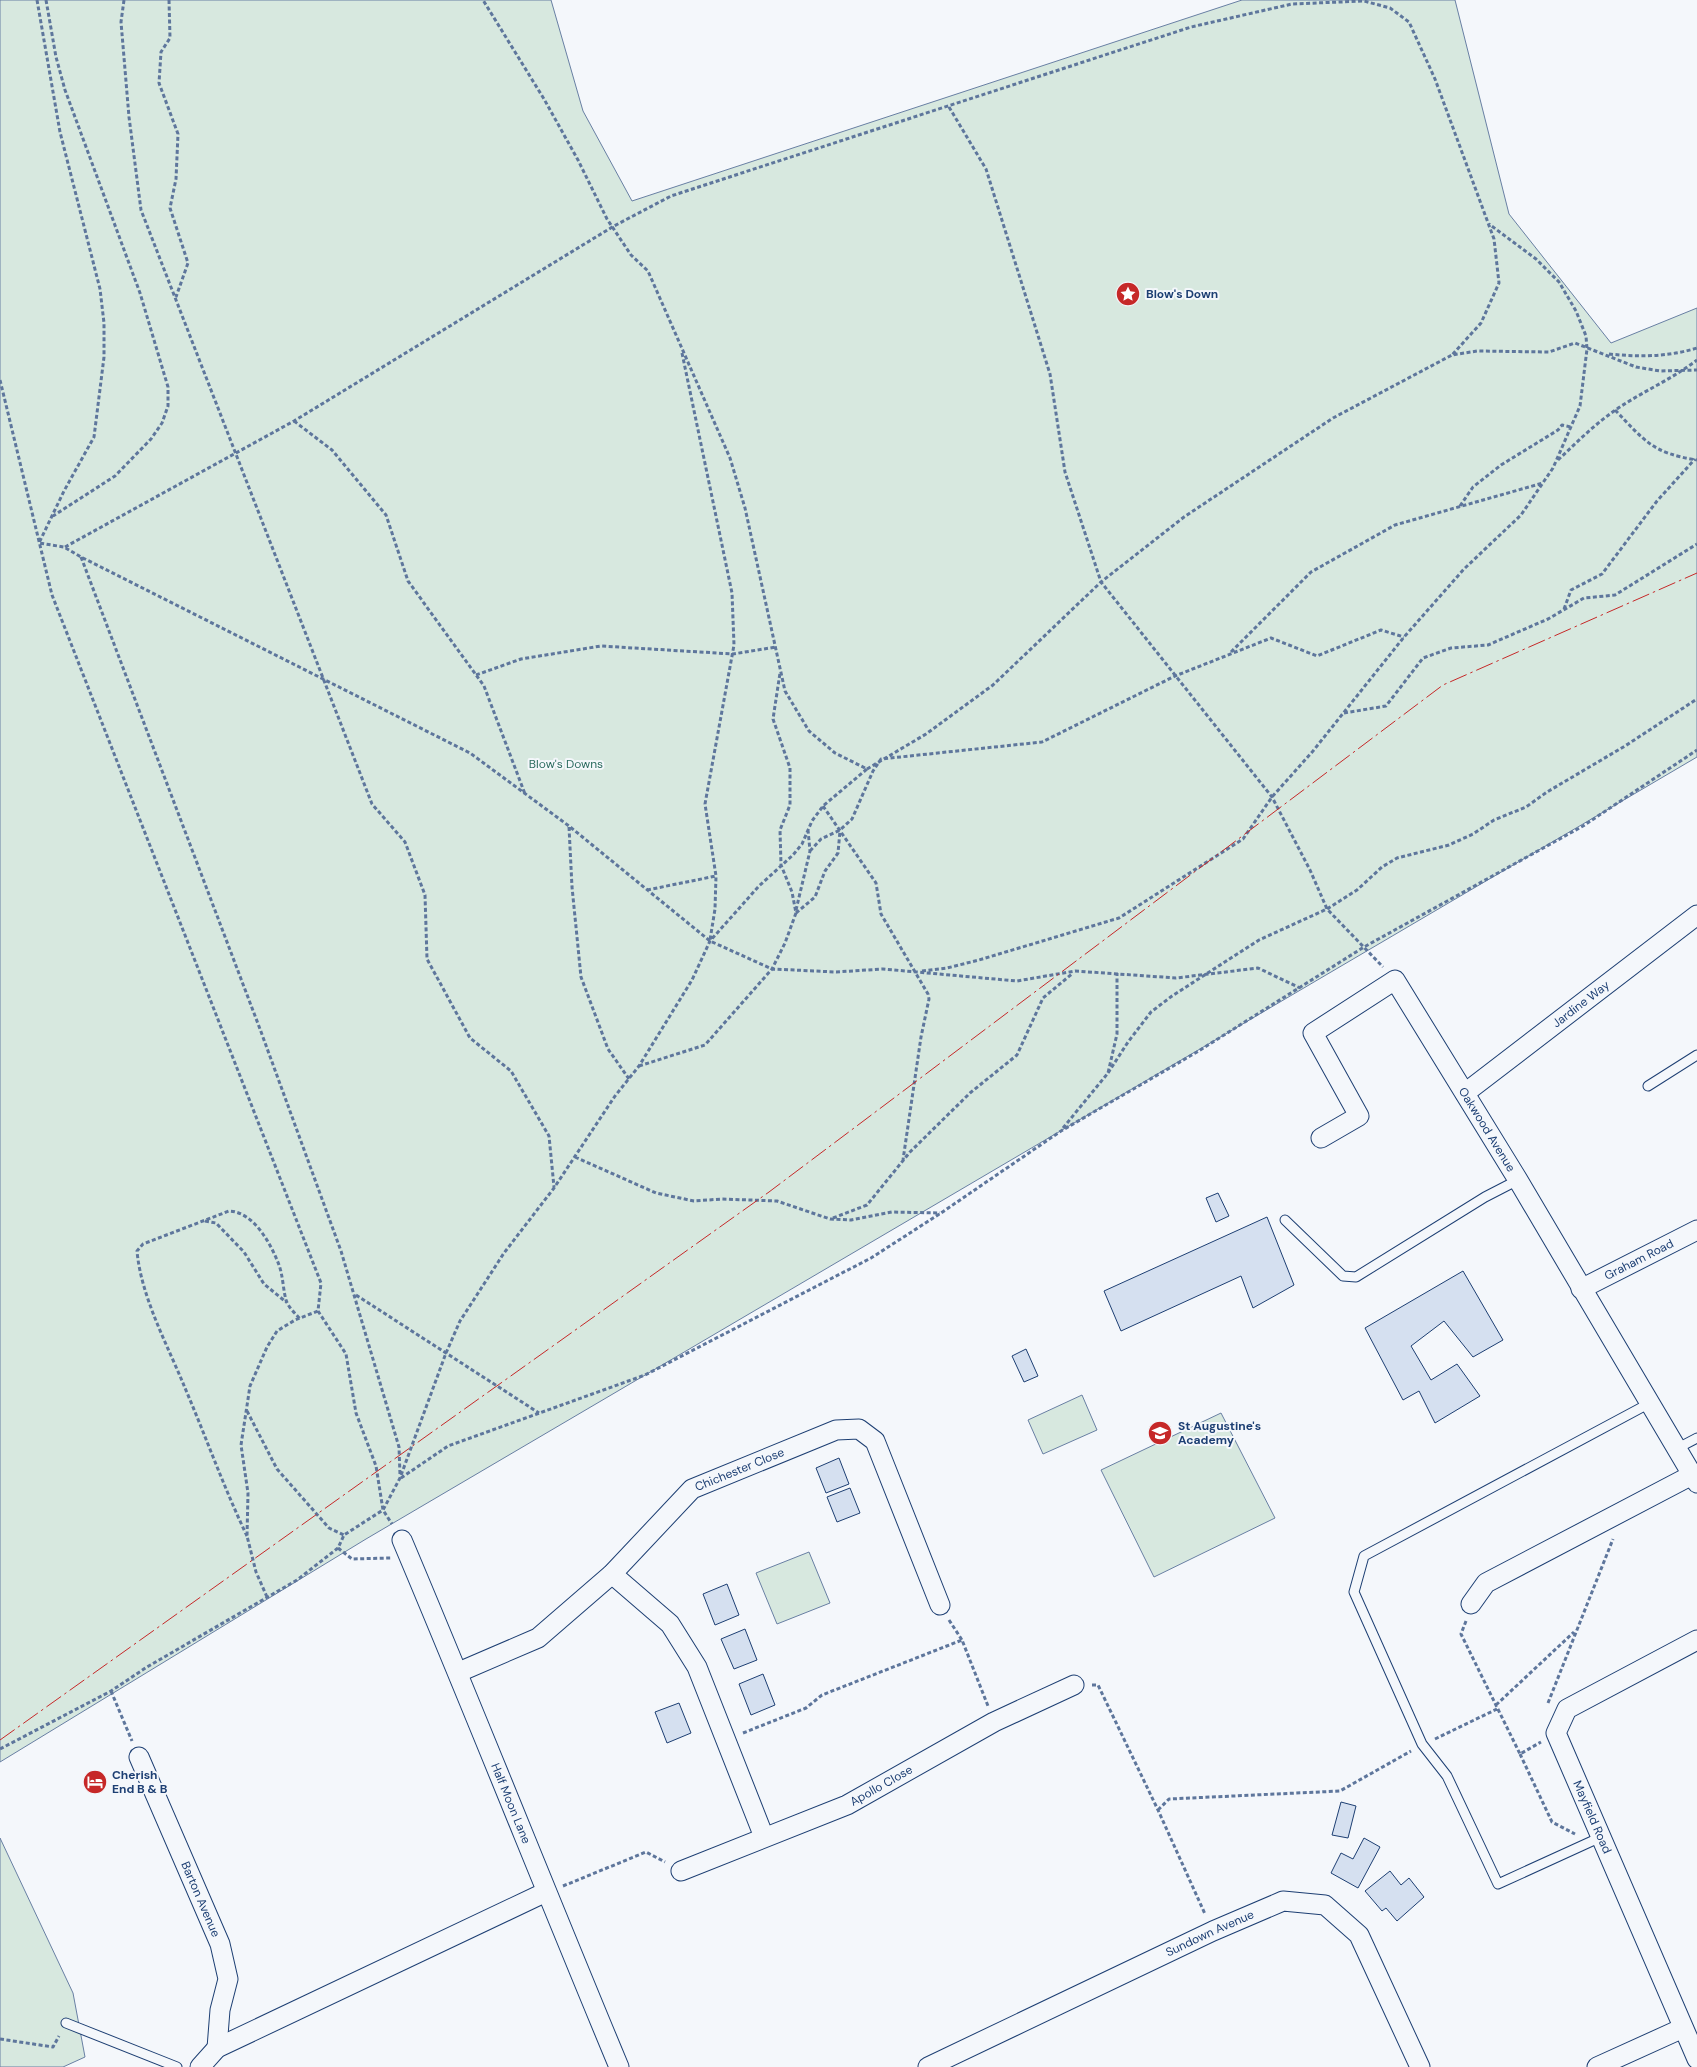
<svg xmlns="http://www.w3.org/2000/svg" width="1697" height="2067" font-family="'DM Sans',sans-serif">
<rect width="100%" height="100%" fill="#f4f7fb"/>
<path fill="#d7e8df" stroke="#687fa3" d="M0,0H551L583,111L632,201L1242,0H1455L1509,214L1611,343L1697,308V757L366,1539L0,1762Z
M1082,1395L1097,1430L1043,1454L1028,1420Z
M1221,1413L1275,1518L1154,1577L1101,1470Z
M809,1552L830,1603L777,1624L756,1573Z
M0,1838L73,1993L85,2057L63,2067H0Z"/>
<path fill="#d5e0f0" stroke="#1d3f73" d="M1218,1193L1229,1216L1216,1222L1206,1198Z
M1267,1217L1294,1285L1253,1308L1241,1276L1121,1331L1104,1291Z
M1463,1271L1503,1340L1473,1357L1444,1321L1411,1346L1431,1380L1457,1364L1480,1396L1435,1423L1419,1391L1403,1400L1365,1328Z
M1026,1349L1038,1376L1024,1382L1012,1356Z
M839,1458L849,1484L826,1493L816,1468Z
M850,1488L860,1513L837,1522L827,1497Z
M727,1584L739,1615L715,1625L703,1594Z
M745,1629L757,1660L734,1669L721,1639Z
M763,1674L775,1705L751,1715L739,1684Z
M679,1703L691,1733L667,1743L655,1712Z
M1341,1802L1356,1806L1348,1838L1332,1835Z
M1364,1838L1380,1847L1358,1888L1331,1873L1341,1853L1353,1859Z
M1390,1871L1401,1885L1409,1878L1424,1897L1397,1921L1386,1908L1382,1911L1365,1891Z"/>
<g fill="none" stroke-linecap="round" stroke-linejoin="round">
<g stroke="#1d3f73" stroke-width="11">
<path id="service" d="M1648,1086L1697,1055
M1285,1220L1343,1276L1356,1277L1485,1197L1518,1180
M1676,1449L1697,1438
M1601,1837L1498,1884L1447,1776L1422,1744L1354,1592L1364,1556L1650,1403
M66,2023L177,2067"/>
</g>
<g stroke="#1d3f73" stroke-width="21">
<g id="minor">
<path id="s1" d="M1465,1093L1697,915"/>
<path id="s2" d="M1321,1138L1359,1116L1313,1033L1395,980L1518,1180L1697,1483"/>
<path id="s3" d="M1581,1289L1697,1230"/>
<path id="s4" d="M402,1540C476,1715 546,1892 619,2067"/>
<path d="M612,1574L670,1624L697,1667L764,1837"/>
<path d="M1471,1604L1486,1583L1692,1475"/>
<path id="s5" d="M1697,1640L1567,1709L1556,1733L1697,2059"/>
<path id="s6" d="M459,1672L538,1638L612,1574L692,1489L836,1430L859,1429L875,1441L940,1605"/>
<path id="s7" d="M139,1757L220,1944L228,1979L220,2010L217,2048"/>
<path id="s8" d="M681,1871L847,1805L994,1722L1074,1685"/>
<path d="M200,2067L217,2048L546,1892"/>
<path id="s9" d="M928,2067L1213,1931L1283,1901L1325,1905L1359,1935L1420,2067"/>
<path d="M1597,2067L1683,2028"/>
</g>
</g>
<path stroke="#5e769c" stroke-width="3" stroke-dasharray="4 2.5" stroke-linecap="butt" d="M37,0L60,132L100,289L104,323V357L94,437L64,491L39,543L64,547L81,557L470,753L569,826L710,941L772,969L836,972L883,969L1017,981L1075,971L1176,978L1258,968L1300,988
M46,0L56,57L65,90L140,293L168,387V406L162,423L151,439L115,476L53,516
M124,0L121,22L129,117L141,210L372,804L405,842L425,895L427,959L470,1038L511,1071L549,1136L554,1187
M169,0L170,38L161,52L159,83L178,134L176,179L170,208L188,263L176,297
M949,107L986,169L1050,374L1065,472L1101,582L1272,797L1310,870L1327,909L1383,967
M682,353L732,593L734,645L705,804L716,876L715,909L710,940
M1609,354C1638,357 1668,357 1697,348
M0,380L52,595L321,1283L318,1311L346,1354L356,1413L376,1466L383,1510L392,1524
M1615,410C1645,441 1652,453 1697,460
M294,421L332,450L386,515L408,581L484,686L525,794
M1558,460C1576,443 1594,425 1614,411C1641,392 1671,380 1697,360
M1460,506L1473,487L1501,465L1558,430L1562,425L1571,427
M65,547L294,421L614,226L671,196L1191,27L1292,4L1364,1L1390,8L1409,22L1435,79L1494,239L1499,283L1481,323L1452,355
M81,557L260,1029L341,1251L399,1447L400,1475
M1564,609L1571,590L1602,574L1657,501L1695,459
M1231,652L1311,572L1395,525L1543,483
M476,675L521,659L601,646L733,654L776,647
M1344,713L1386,706L1423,658L1451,648L1488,645L1548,619L1584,598L1615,595L1697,544
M867,769L926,734L993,685L1101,582L1184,517L1333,418L1452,355L1477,351L1549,352L1575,343L1636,367L1660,371L1697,370
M823,806L876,883L881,914L928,994L929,999L921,1037L903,1160
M569,827L572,887L581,977L608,1049L629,1079
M810,851L821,839L840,830L852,819L873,771L881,759L1042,742L1175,676L1271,638L1317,656L1381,630L1404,637
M647,890L716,876
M796,910L810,851L808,830
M796,913L815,897L825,871L838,853L840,831
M922,971L947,968L979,960L1119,918L1243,839L1272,797L1313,751L1404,637L1464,569L1521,515L1553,468L1580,406L1587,349L1586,336L1576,311L1559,282L1536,259L1489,224
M639,1066L705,1045L772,969L785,943L796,913L792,892L781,865L780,830L790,805V768L773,719L780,673
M1108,1073L1128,1042L1151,1012L1172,996L1259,940L1327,909L1357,890L1382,867L1397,858L1449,845L1473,834L1494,820L1526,807L1547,792L1625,746L1697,699
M1063,1128L1108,1073L1117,1034V973
M575,1157L656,1193L694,1201L722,1199L777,1201L830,1219L851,1220L892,1212L940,1213
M833,1218L867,1205L910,1152L970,1093L1017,1055L1043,998L1073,973
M205,1221L216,1223L244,1252L264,1284L286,1302
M356,1295L539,1413
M247,1411L277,1469L329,1528L344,1535
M401,1478L448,1446L645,1375L871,1258L941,1213L1061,1131L1197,1052L1364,947L1583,826L1697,750
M247,1536C224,1488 206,1437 185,1388C168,1346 141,1297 137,1251L143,1244L229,1211C254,1212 271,1244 279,1265C283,1276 283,1289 286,1300C288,1307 295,1313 300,1319
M338,1548L352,1559L391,1558
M267,1597L256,1572L247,1536L248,1493L241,1445L250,1386L267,1347L277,1331L295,1320L318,1311
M949,1620L962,1640
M1466,1621L1461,1634L1520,1754L1541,1742
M1092,1685H1098L1158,1810L1205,1914
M111,1691L132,1741
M1548,1703L1613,1539
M1496,1705L1574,1632
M743,1733L806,1708L822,1695L962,1640L988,1706
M1435,1739L1497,1709
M0,1749L111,1691L147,1667L297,1580L338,1548L344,1535L383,1510L400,1478L446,1353L460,1321L504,1253L554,1188L615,1096L639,1066L692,980L710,941L759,886L793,855L802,844L812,821L823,806L867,769L835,753L809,731L785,691L745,508L730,458L648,271L631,255L607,219L578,160L544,99L483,0
M1520,1754L1552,1822L1575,1834
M1158,1810L1169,1799L1340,1791L1411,1751
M563,1886L646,1852L665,1862
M0,2039L53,2047L59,2036"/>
<use href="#service" stroke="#f4f7fb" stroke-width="9"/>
<use href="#minor" stroke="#f4f7fb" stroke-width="19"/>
<path stroke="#c62828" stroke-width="1" stroke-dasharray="18 4 2.5 4" stroke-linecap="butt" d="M0,1740L769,1192L1443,685L1697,573"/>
</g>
<defs>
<g id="sight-disc" transform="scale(1.25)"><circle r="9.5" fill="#c62828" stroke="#f4f7fb"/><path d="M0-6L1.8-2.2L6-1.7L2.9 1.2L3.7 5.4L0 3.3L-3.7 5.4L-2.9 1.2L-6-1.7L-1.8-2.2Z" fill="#fff"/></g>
<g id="school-disc" transform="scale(1.25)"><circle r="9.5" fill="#c62828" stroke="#f4f7fb"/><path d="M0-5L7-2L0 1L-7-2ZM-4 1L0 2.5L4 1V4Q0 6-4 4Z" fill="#fff"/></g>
<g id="hotel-disc" transform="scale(1.25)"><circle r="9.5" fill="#c62828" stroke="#f4f7fb"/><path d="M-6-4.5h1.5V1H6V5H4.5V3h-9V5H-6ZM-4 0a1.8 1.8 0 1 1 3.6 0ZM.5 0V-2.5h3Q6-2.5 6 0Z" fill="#fff"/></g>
</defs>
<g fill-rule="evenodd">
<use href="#sight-disc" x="1128" y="294"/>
<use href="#school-disc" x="1160" y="1433"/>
<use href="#hotel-disc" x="95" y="1782"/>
</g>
<g text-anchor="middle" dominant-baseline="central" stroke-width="4" stroke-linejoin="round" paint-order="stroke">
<g font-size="12" font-weight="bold" fill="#1d3f73" stroke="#f4f7fb" text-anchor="start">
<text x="1146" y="294">Blow's Down</text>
<text x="1178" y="1426">St Augustine's<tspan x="1178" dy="14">Academy</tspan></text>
<text x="112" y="1775">Cherish<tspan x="112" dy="14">End B &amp; B</tspan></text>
</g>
<g font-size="12" fill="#2c6c60" stroke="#f4f7fb">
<text x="566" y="764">Blow's Downs</text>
</g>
<g font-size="12" fill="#1d3f73" stroke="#f4f7fb">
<text stroke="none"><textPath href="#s1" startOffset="146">Jardine Way</textPath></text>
<text stroke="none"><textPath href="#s2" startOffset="412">Oakwood Avenue</textPath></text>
<text stroke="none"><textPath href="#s3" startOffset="65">Graham Road</textPath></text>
<text stroke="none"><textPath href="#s6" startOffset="352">Chichester Close</textPath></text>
<text stroke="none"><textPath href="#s8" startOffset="218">Apollo Close</textPath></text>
<text stroke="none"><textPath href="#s4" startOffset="285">Half Moon Lane</textPath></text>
<text stroke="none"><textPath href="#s5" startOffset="265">Mayfield Road</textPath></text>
<text stroke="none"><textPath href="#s7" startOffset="155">Barton Avenue</textPath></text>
<text stroke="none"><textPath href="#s9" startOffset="312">Sundown Avenue</textPath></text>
</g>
</g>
</svg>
